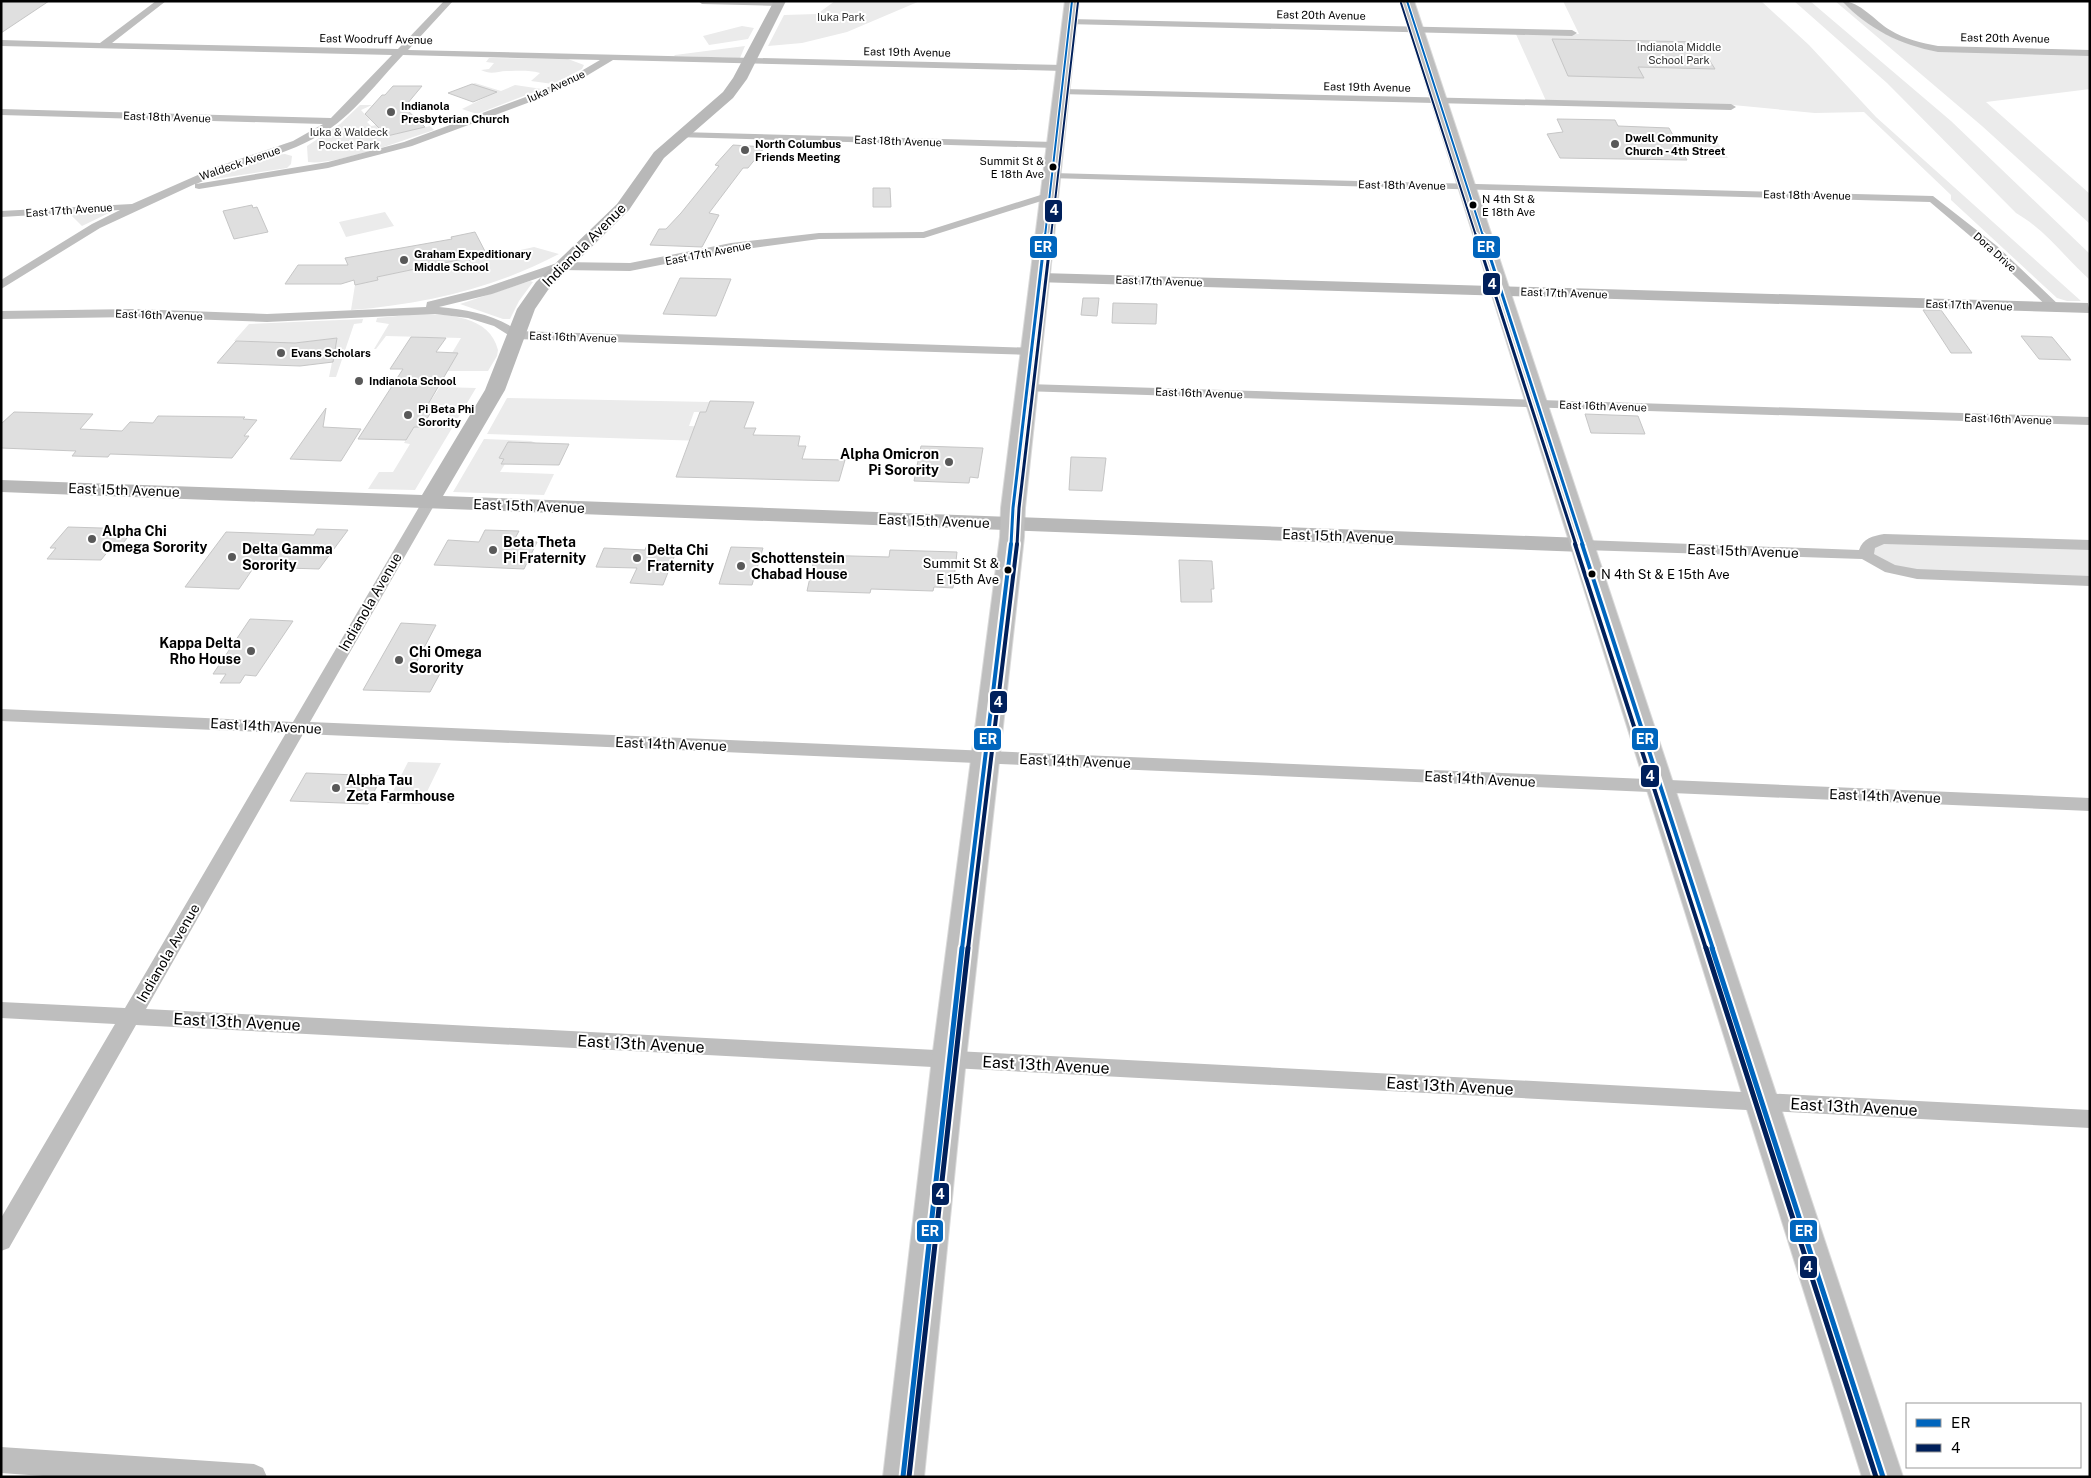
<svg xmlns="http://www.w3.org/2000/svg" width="2091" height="1478" font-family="'Public Sans',sans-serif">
<rect width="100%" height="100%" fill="#fff"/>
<path fill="#ebebeb" d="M835,1H920L847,32L802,43L768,46L784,15L817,14Z
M1563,1H1761L1809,45L1876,117L2081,301H2067L2057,298L1951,200V195L1864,112L1815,113L1733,105L1547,103L1515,32L1579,34Z
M1794,1H1810L1951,121L2090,254V280C2064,257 2047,231 2016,213L1887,83Z
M1835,1H1846L1887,35L1920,47L2090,53V89L1986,102L2090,194V224L1982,126Z
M742,26L754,28L748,39L709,45L703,36Z
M745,46L740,58L674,56L675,55Z
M489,58L568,59L584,65L582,69L553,84L531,81L540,73C529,70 520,71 509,71C498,70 493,76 481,70L489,69L494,63L486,62Z
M475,83L501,91L515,85L542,89L477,114L462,109L496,92L472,84Z
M360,105H372L361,110L370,120L367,122L371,126L377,125L387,136L430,126L434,130C407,139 334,166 308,162L307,146L340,124Z
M1689,139L1716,140L1728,158H1700Z
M285,154L292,156L291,164L287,168L215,179L210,178L275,155Z
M113,211L82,226L70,214Z
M385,212L394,226L346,237L339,222Z
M534,247L559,254C495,288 424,304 351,310L355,285L378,280L377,277L468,258L470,261Z
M530,281L533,282L519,301L510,319H503L460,304Z
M419,314C448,314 490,316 498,350L497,356L488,371H447L452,353L461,338L386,336L376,349H374L389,324L376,322L377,318Z
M363,319L362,323L354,324L336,377H329L337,338L295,343L234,341L249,324Z
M440,387L476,388L415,490L368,489L379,472H393L410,444L404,443L414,427H442L453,407L427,406Z
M507,398L710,402L706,412H694L689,426L709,427L703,441L487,434Z
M484,439L531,441L536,443L508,442L499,458L504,459L501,463L505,464L500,472L554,474L544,495L453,492Z
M1875,540L2090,545V581L1917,574L1878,564L1868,546Z
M408,762L441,763L421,804L387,803Z"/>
<path fill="#dfdfdf" stroke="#c6c6c6" d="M1,1H49L1,33Z
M1552,39L1698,42L1715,69L1638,67L1644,78L1568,76Z
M472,84L497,92L473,102L448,93Z
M393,86H422L402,110L406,109L425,127L387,136L365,114L382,95H385Z
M1557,119L1615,120L1618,126L1669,128L1687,160L1560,158L1547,134L1563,132Z
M733,145L765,147L748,168H743L709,213L719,215L702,247L650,245L659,229H666L681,213L719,166L715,165Z
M873,188H890L891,207H873Z
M252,205L253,208L257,207L268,232L234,239L223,211Z
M475,232L488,257L470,261L468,258L377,277L378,280L355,285L354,280L341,284H285L298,265H348L345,258L452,239L451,237Z
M680,278L731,279L716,316L663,314Z
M1083,298H1099L1097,316L1081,315Z
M1113,303L1157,304L1156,324L1112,323Z
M1923,310H1941L1972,353H1951Z
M2021,336L2052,337L2071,360L2039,359Z
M411,337L446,338L436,352L458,353L427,406L434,407L422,427H414L406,440L358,439L403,369H390Z
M337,338L333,362L300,366L217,363L236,341L295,343Z
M710,401L754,402L744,428H756L753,435L800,436L798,446H806L802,459L845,460L839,481L676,477L700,412H706Z
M326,408L323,427L361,429L341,461L290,459Z
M14,412L93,414L80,429L122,431L130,422L153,423L158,416L245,417L243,419L257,420L244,436H249L232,458L110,454L108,457L72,456L76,451L1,448V424Z
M1585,414L1638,416L1645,434L1591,433Z
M508,442L536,443L569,444L559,465L501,464L504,459L499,458Z
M921,446L983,448L978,478L970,477L969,483L914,481Z
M1071,457L1106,458L1102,491L1069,490Z
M68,527L134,529L117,551L109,550L101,560L47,559L56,548H50Z
M317,529L348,530L319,569L254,567L239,589L185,587L226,532L314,535Z
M485,530L519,531L513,542H537L524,569L434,565L448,540L479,542Z
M647,545L678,547L663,585L630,583L637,568L596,567L604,548L645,550Z
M731,547L763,548L752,585L719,584Z
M890,550L957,552L953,588L934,587L933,591L871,589L870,593L807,591L815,555L889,557Z
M1179,560L1212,561L1214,589H1211L1212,602H1181Z
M250,619L293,621L256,676L245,675L240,683H220L226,674H213Z
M401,623L436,625L414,667L443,668L430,692L363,690Z
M306,773L382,776L368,804L290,801Z"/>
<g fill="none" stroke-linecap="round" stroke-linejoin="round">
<g stroke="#dbdbdb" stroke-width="2">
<path id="primary" d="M1065,1H1079L1025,508L1024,537L966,1059L924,1477H883L932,1059L1000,537L1001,508Z
M1400,1H1414L1903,1477H1862Z"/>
</g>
<path fill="#bebebe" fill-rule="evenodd" d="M156,1H166L112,43L398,49L444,1H453L408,50L1064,65L1069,68L1064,71L613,60L578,81L538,99L412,146L328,168L199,189L195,188V184L100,228L1,289V280L92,224L120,210L1,217V211L132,204L216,167L293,141L323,124L1,115V109L331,118L392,55L1,46V40L100,43ZM403,55L600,60L571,77L531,95L404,142L328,162L196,184C236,166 282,157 320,135C353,116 377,82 403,55Z
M698,1H782L783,3L779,6L702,4Z
M1842,1C1860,1 1875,21 1890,30C1905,39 1921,43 1938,46L2090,50V56L1938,52C1901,45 1868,29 1842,1Z
M1069,19L1572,30L1577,33L1572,36L1066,24V20Z
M1062,89L1731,104L1736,107L1731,110L1058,94L1057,92Z
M680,132L1055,142L1060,145L1055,148L676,137L675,135Z
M1052,173L1933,196L1997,246L2061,307L2059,310H2051L1989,252L1930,202L1048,178V174Z
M1050,192L1056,195L1054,197L924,238L819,239L731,251L630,271L561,270L492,294L439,307C468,310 494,314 518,331L1036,348L1037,351L1031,355L515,339L494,326L468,318L435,314L267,322L134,317L1,319V311L134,309L267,314L426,307L427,302L484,288L560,262L630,263L731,243L819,233L923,232Z
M1027,384L2090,417V425L1022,391L1020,388L1022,385Z
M429,498L436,502L310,722L2090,798V811L303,734L146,1009L2090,1110V1128L136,1025L9,1248L1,1251V1218L115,1024L1,1018V1002L125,1008L286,733L1,721V709L293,722L422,502Z
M1884,534L2090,540V550L1884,544L1875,548L1874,554L1895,565L1917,569L2090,576V586L1917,579L1885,572L1862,559L1583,550L1575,545L1583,540L1859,550C1863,538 1873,536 1884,534Z
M1,1447L254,1464L263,1468L267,1477H57L1,1473Z"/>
<path fill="#b8b8b8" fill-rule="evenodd" d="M774,1H786L747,79L733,98L664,158L629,210L548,290L535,309L505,390L443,496L1583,538L1591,540L1594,545L1591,550L1583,552L1,492V480L422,495L485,390L517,309L536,282L617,204L654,152L723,92L733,78Z
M1041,273L2088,303L2090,313L1035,282L1032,278L1035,274Z"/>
<use href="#primary" fill="#bebebe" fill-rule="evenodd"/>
<g stroke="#fff" stroke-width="4">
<path id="bus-1-far3" d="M1407,1L1483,236
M1045,236L1072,1"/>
</g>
<g stroke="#fff" stroke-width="6">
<path id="bus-1-far2" d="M1483,235L1583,545
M1011,545L1013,508L1045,235"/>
</g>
<g stroke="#fff" stroke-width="8">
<path id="bus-1-far1" d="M1582,544L1713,949
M962,949L1011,544"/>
</g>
<g stroke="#fff" stroke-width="9">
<path id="bus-1" d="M1712,948L1883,1477
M903,1477L962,948"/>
</g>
<g stroke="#fff" stroke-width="4">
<path id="bus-2-far3" d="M1401,3L1476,236
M1051,236L1078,2"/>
</g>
<g stroke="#fff" stroke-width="6">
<path id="bus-2-far2" d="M1476,235L1576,545
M1017,545L1019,508L1051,235"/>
</g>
<g stroke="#fff" stroke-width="8">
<path id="bus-2-far1" d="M1575,544L1706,949
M968,949L1017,544"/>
</g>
<g stroke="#fff" stroke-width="9">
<path id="bus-2" d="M1706,948L1876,1477
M909,1477L968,948"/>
</g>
<use href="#bus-1-far3" stroke="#0065bd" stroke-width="2"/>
<use href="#bus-1-far2" stroke="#0065bd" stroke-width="3"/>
<use href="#bus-1-far1" stroke="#0065bd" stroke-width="4"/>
<use href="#bus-1" stroke="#0065bd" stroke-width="5"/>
<use href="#bus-2-far3" stroke="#00205b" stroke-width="2"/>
<use href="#bus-2-far2" stroke="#00205b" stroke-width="3"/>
<use href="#bus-2-far1" stroke="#00205b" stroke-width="4"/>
<use href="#bus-2" stroke="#00205b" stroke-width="5"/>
</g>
<g fill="#595959" stroke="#fff" stroke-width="2">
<circle cx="391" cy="112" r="5"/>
<circle cx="1615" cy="144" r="5"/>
<circle cx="745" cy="150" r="5"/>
<circle cx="404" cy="260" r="5"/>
<circle cx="281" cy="353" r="5"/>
<circle cx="359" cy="381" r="5"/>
<circle cx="408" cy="415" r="5"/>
<circle cx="949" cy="462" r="5"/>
<circle cx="92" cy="539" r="5"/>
<circle cx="493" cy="550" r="5"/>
<circle cx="232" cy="557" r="5"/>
<circle cx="637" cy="558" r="5"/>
<circle cx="741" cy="566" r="5"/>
<circle cx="251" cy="651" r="5"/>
<circle cx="399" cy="660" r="5"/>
<circle cx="336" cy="788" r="5"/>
</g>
<g fill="#000" stroke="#fff" stroke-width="2">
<circle cx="1053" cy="167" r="4.5"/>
<circle cx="1473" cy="205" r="4.5"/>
<circle cx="1008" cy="570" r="4.5"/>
<circle cx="1592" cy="574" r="4.5"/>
</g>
<g text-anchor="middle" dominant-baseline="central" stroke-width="4" stroke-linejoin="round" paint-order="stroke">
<g font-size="11" fill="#000" stroke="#fff">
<text transform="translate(1321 15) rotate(1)">East 20th Avenue</text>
<text transform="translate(2005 38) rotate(1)">East 20th Avenue</text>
<text transform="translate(376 39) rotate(1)">East Woodruff Avenue</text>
<text transform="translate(907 52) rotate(1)">East 19th Avenue</text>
<text transform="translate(556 86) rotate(-25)">Iuka Avenue</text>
<text transform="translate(1367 87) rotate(1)">East 19th Avenue</text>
<text transform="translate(167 117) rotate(2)">East 18th Avenue</text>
<text transform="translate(898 141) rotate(2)">East 18th Avenue</text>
<text transform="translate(240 163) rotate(-19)">Waldeck Avenue</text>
<text transform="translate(1402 185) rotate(1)">East 18th Avenue</text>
<text transform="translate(1807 195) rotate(1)">East 18th Avenue</text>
<text transform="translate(69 210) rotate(-4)">East 17th Avenue</text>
<text transform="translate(1995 252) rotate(42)">Dora Drive</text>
<text transform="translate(708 253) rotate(-11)">East 17th Avenue</text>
<text transform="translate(1159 281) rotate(2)">East 17th Avenue</text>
<text transform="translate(1564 293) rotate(2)">East 17th Avenue</text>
<text transform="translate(1969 305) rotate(2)">East 17th Avenue</text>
<text transform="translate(159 315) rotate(2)">East 16th Avenue</text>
<text transform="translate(573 337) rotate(2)">East 16th Avenue</text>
<text transform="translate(1199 393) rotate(2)">East 16th Avenue</text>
<text transform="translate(1603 406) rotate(2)">East 16th Avenue</text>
<text transform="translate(2008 419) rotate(2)">East 16th Avenue</text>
</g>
<g font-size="11" fill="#323232" stroke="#fff">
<text x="841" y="17">Iuka Park</text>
<text x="1679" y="47">Indianola Middle<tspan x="1679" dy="13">School Park</tspan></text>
<text x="349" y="132">Iuka &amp; Waldeck<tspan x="349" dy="13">Pocket Park</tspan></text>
</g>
<g font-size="11" font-weight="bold" fill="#000" stroke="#fff" text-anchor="start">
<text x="401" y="106">Indianola<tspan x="401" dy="13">Presbyterian Church</tspan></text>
<text x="1625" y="138">Dwell Community<tspan x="1625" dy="13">Church - 4th Street</tspan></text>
<text x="755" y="144">North Columbus<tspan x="755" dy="13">Friends Meeting</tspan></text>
<text x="414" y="254">Graham Expeditionary<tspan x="414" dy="13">Middle School</tspan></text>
<text x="291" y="353">Evans Scholars</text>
<text x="369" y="381">Indianola School</text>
<text x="418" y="409">Pi Beta Phi<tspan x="418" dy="13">Sorority</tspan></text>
</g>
<g font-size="11" fill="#000" stroke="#fff" text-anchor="end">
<text x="1044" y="161">Summit St &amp;<tspan x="1044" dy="13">E 18th Ave</tspan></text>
<text x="1482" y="199" text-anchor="start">N 4th St &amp;<tspan x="1482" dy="13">E 18th Ave</tspan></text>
</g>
<g font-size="13" fill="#000" stroke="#fff" text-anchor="end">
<text x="999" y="563">Summit St &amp;<tspan x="999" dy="16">E 15th Ave</tspan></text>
<text x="1601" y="574" text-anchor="start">N 4th St &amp; E 15th Ave</text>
</g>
<g font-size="14" fill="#000" stroke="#fff">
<text transform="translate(584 245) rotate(-45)">Indianola Avenue</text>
<text transform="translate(124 490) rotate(2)">East 15th Avenue</text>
<text transform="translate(529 506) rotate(2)">East 15th Avenue</text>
<text transform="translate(934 521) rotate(2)">East 15th Avenue</text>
<text transform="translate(1338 536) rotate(2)">East 15th Avenue</text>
<text transform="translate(1743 551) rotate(2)">East 15th Avenue</text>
<text transform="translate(370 602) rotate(-60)">Indianola Avenue</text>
<text transform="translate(266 726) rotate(3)">East 14th Avenue</text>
<text transform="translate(671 744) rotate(2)">East 14th Avenue</text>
<text transform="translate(1075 761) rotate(2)">East 14th Avenue</text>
<text transform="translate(1480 779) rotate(3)">East 14th Avenue</text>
<text transform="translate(1885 796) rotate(2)">East 14th Avenue</text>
<text transform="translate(168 953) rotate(-60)">Indianola Avenue</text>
</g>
<g font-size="14" font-weight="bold" fill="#000" stroke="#fff" text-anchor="start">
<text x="939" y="454" text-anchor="end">Alpha Omicron<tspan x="939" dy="16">Pi Sorority</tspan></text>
<text x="102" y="531">Alpha Chi<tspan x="102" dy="16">Omega Sorority</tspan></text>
<text x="503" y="542">Beta Theta<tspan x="503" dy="16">Pi Fraternity</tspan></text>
<text x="242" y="549">Delta Gamma<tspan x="242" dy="16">Sorority</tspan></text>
<text x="647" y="550">Delta Chi<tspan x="647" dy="16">Fraternity</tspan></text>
<text x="751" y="558">Schottenstein<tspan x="751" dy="16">Chabad House</tspan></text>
<text x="241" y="643" text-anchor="end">Kappa Delta<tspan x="241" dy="16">Rho House</tspan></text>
<text x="409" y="652">Chi Omega<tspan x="409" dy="16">Sorority</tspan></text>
<text x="346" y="780">Alpha Tau<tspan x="346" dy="16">Zeta Farmhouse</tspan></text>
</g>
<g font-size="16" fill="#000" stroke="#fff">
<text transform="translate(237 1022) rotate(3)">East 13th Avenue</text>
<text transform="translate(641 1044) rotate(3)">East 13th Avenue</text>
<text transform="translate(1046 1065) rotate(3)">East 13th Avenue</text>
<text transform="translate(1450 1086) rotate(3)">East 13th Avenue</text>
<text transform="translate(1854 1107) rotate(3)">East 13th Avenue</text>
</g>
</g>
<g stroke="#fff" stroke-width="2">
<rect x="1044" y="199" width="19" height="24" rx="5" fill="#00205b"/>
<rect x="1029" y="235" width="29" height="24" rx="5" fill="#0065bd"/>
<rect x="1472" y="235" width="29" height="24" rx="5" fill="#0065bd"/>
<rect x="1482" y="272" width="19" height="24" rx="5" fill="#00205b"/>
<rect x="989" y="690" width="19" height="24" rx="5" fill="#00205b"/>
<rect x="973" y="727" width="29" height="24" rx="5" fill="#0065bd"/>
<rect x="1631" y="727" width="28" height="24" rx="5" fill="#0065bd"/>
<rect x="1640" y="764" width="20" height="24" rx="5" fill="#00205b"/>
<rect x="931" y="1182" width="19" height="24" rx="5" fill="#00205b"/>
<rect x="916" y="1219" width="28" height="24" rx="5" fill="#0065bd"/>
<rect x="1789" y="1219" width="29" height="24" rx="5" fill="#0065bd"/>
<rect x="1799" y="1255" width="19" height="24" rx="5" fill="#00205b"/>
</g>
<g font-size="14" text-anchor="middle" font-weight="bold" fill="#fff">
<text x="1054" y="215">4</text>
<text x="1043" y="252">ER</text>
<text x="1486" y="252">ER</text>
<text x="1492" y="289">4</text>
<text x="998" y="707">4</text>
<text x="988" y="744">ER</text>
<text x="1645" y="744">ER</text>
<text x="1650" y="781">4</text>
<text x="940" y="1199">4</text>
<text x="930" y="1236">ER</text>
<text x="1804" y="1236">ER</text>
<text x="1808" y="1272">4</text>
</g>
<rect width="2091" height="1478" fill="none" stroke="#000000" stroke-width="5"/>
<rect x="1906" y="1403" width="175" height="65" fill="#ffffff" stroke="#999999"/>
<rect x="1916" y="1419" width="25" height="8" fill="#0065bd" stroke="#999999"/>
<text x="1951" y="1428" font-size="15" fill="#000000">ER</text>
<rect x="1916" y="1444" width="25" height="8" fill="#00205b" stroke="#999999"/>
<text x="1951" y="1453" font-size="15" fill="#000000">4</text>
</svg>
